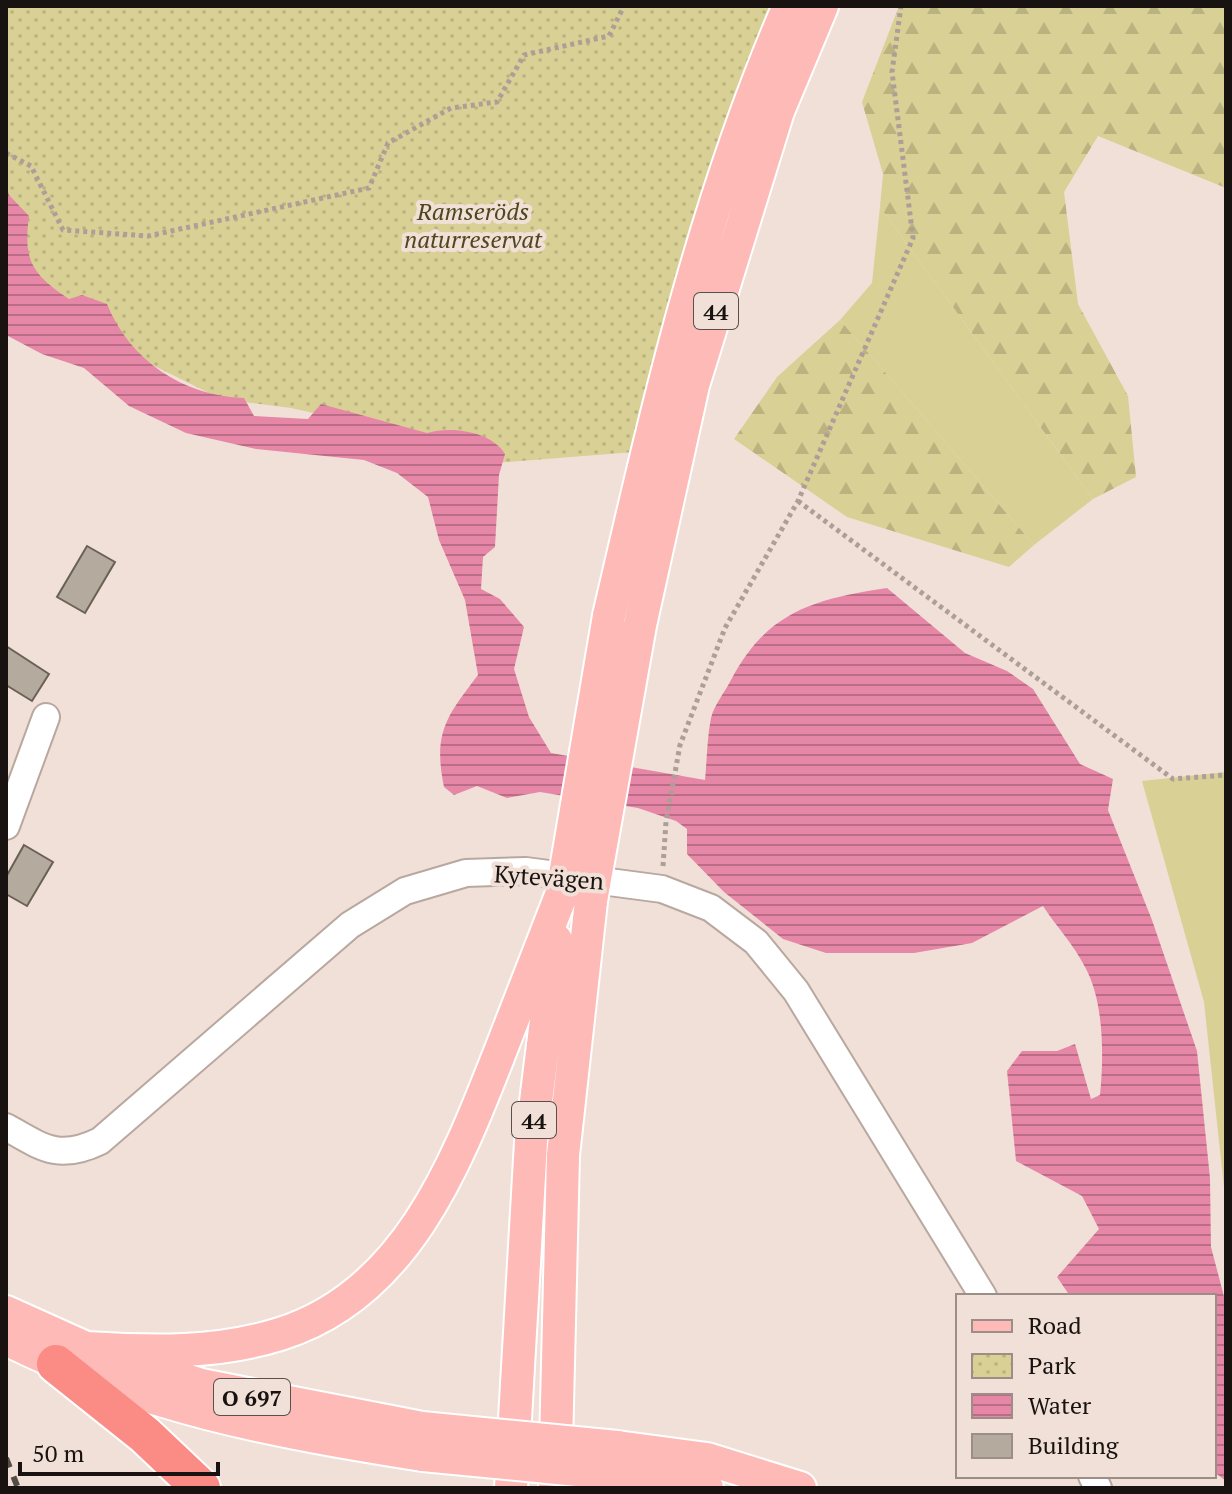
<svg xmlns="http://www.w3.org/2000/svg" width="1232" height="1494" font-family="'PT Serif',serif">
<defs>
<pattern id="forest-firs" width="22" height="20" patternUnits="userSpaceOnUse" patternTransform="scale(2)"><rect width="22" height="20" fill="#d9d095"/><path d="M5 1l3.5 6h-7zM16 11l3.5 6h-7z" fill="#bab27f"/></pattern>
<pattern id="park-dots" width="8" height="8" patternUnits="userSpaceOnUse" patternTransform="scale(2)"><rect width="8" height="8" fill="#d9d095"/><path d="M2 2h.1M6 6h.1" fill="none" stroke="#bab27f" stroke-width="1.8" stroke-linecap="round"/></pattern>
<pattern id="water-rules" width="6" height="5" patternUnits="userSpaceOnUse" patternTransform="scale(2)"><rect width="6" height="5" fill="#e787a7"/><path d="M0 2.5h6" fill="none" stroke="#ba6d87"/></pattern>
</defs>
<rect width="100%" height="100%" fill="#f1e0d7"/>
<path fill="#d9d095" d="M880,207L1093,499L1034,545L840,320L872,283Z
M1226,772V1206L1204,1002L1142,781Z"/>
<path fill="url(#forest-firs)" d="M899,6H1226V188L1098,136L1064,192L1078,304L1128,396L1136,477L1093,499L880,207L883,174L862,102Z
M840,320L1034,545L1009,567L847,517L734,439L777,377Z"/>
<path fill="url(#park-dots)" d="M6,6H778L634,452L494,463L422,437L291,408L221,399L90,334L45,300L6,237Z"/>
<path fill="url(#water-rules)" d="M6,183L9,195L29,216C23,261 32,274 69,299L82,295L107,304C130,361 184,396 244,398L254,416L308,419L321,404L427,433C451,426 491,431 505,454L499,475L495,547L483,557L481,589L500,599L524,627L514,669L529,717L551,753L705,780C707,760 707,738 711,718C714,705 725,692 731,680C767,611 815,599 887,588L965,653L1007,671L1033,689L1080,764L1113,779L1108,810L1152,920L1197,1051L1210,1178L1211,1247L1226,1304V1481L1214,1472V1296H1070L1057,1277L1099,1229L1082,1196L1016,1161L1007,1071L1022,1051H1057L1075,1044L1091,1099L1100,1095C1104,1056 1104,1001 1085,967C1074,945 1056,926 1043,906L972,943L914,953H826L783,939L724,892L687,854V829L676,821L638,808L540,792L507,798L477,786L454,795L444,787C433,733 446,717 478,675L465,600L439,540L428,497L397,473L364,460L256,449L186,433L129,406L84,368L42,354L8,336Z"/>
<path fill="#b4aa9d" stroke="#6a6155" stroke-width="2" d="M87,546L115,562L85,613L57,597Z
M6,646L49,674L32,701L6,685Z
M24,845L53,862L27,906L6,894V877Z"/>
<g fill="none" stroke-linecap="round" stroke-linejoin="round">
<g stroke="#b8a89f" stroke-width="30">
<path id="minor" d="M6,826L46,717
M6,1127C43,1148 59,1161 100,1141L350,925L405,891L466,873L526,871L662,889L711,908L756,942L796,991L983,1296
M1092,1476L1098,1488"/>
</g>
<g stroke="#fff" stroke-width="36">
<path id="major" d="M609,616C657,409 704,201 789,6
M640,625L693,385L778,111L822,6
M6,1312L86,1348L201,1385L422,1428
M6,1339C145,1408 272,1431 423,1455
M86,1348C152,1352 216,1354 280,1334C406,1295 456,1164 500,1052C521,999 541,946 562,893
M617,1447L707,1459L800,1488
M618,1474L707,1488
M511,1488L531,1142L556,940
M555,1488L563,1155L591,901"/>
</g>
<g stroke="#fff" stroke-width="42">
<path id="highway" d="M56,1364L145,1435L201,1488"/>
</g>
<path stroke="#ac9f98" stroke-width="5" stroke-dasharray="4 4" stroke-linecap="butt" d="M6,153L31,166L63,230L148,236L369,188L388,143L451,108L497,102L524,55L609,36L624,6
M798,501L1173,779L1226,775
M663,866L666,822L680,745L725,628L798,501L913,238L892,72L901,6"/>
<use href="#minor" stroke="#fff" stroke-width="26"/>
<use href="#major" stroke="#fdbab6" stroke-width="32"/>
<use href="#highway" stroke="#fb8c85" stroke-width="38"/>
<path stroke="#544c47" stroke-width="6" stroke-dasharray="10 10" stroke-linecap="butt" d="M6,1458L18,1488"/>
<g stroke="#fff" stroke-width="36" stroke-linecap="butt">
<path id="major-bridge" d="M562,893L609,616
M591,901L640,625
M422,1428L617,1447
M423,1455L618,1474"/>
</g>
<use href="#major-bridge" stroke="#fdbab6" stroke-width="32"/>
</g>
<g text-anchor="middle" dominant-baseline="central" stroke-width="8" stroke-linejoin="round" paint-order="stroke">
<g fill="#f1e0d7" stroke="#59504c" stroke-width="2">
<rect x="694" y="293" width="44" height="36" rx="6"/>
<rect x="512" y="1102" width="44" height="36" rx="6"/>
<rect x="214" y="1379" width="76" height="36" rx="6"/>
</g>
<g font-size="22" font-weight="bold" fill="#181310">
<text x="716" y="311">44</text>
<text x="534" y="1120">44</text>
<text x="252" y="1397">O 697</text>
</g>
<g font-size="24" font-style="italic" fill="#4e481e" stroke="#f1e0d7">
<text x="473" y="211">Ramseröds<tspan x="473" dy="28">naturreservat</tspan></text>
</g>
<g font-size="24" fill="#181310" stroke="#f1e0d7">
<text transform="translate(549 877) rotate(4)">Kytevägen</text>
</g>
</g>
<rect width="1232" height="1494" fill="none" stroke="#181310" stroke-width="16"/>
<rect x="956" y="1294" width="260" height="184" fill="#f1e0d7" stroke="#9a8e87" stroke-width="2"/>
<rect x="972" y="1320" width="40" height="12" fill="#fdbab6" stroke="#9a8e87" stroke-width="2"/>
<text x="1028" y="1334" font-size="24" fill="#181310">Road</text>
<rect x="972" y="1354" width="40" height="24" fill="url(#park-dots)" stroke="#9a8e87" stroke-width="2"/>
<text x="1028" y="1374" font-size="24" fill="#181310">Park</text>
<rect x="972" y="1394" width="40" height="24" fill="url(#water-rules)" stroke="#9a8e87" stroke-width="2"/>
<text x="1028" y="1414" font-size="24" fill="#181310">Water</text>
<rect x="972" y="1434" width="40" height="24" fill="#b4aa9d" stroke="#9a8e87" stroke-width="2"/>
<text x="1028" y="1454" font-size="24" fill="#181310">Building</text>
<path d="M20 1462v12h198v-12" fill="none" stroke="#181310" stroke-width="4"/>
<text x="32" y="1462" font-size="24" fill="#181310" stroke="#f1e0d7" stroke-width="6" paint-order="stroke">50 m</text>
</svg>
